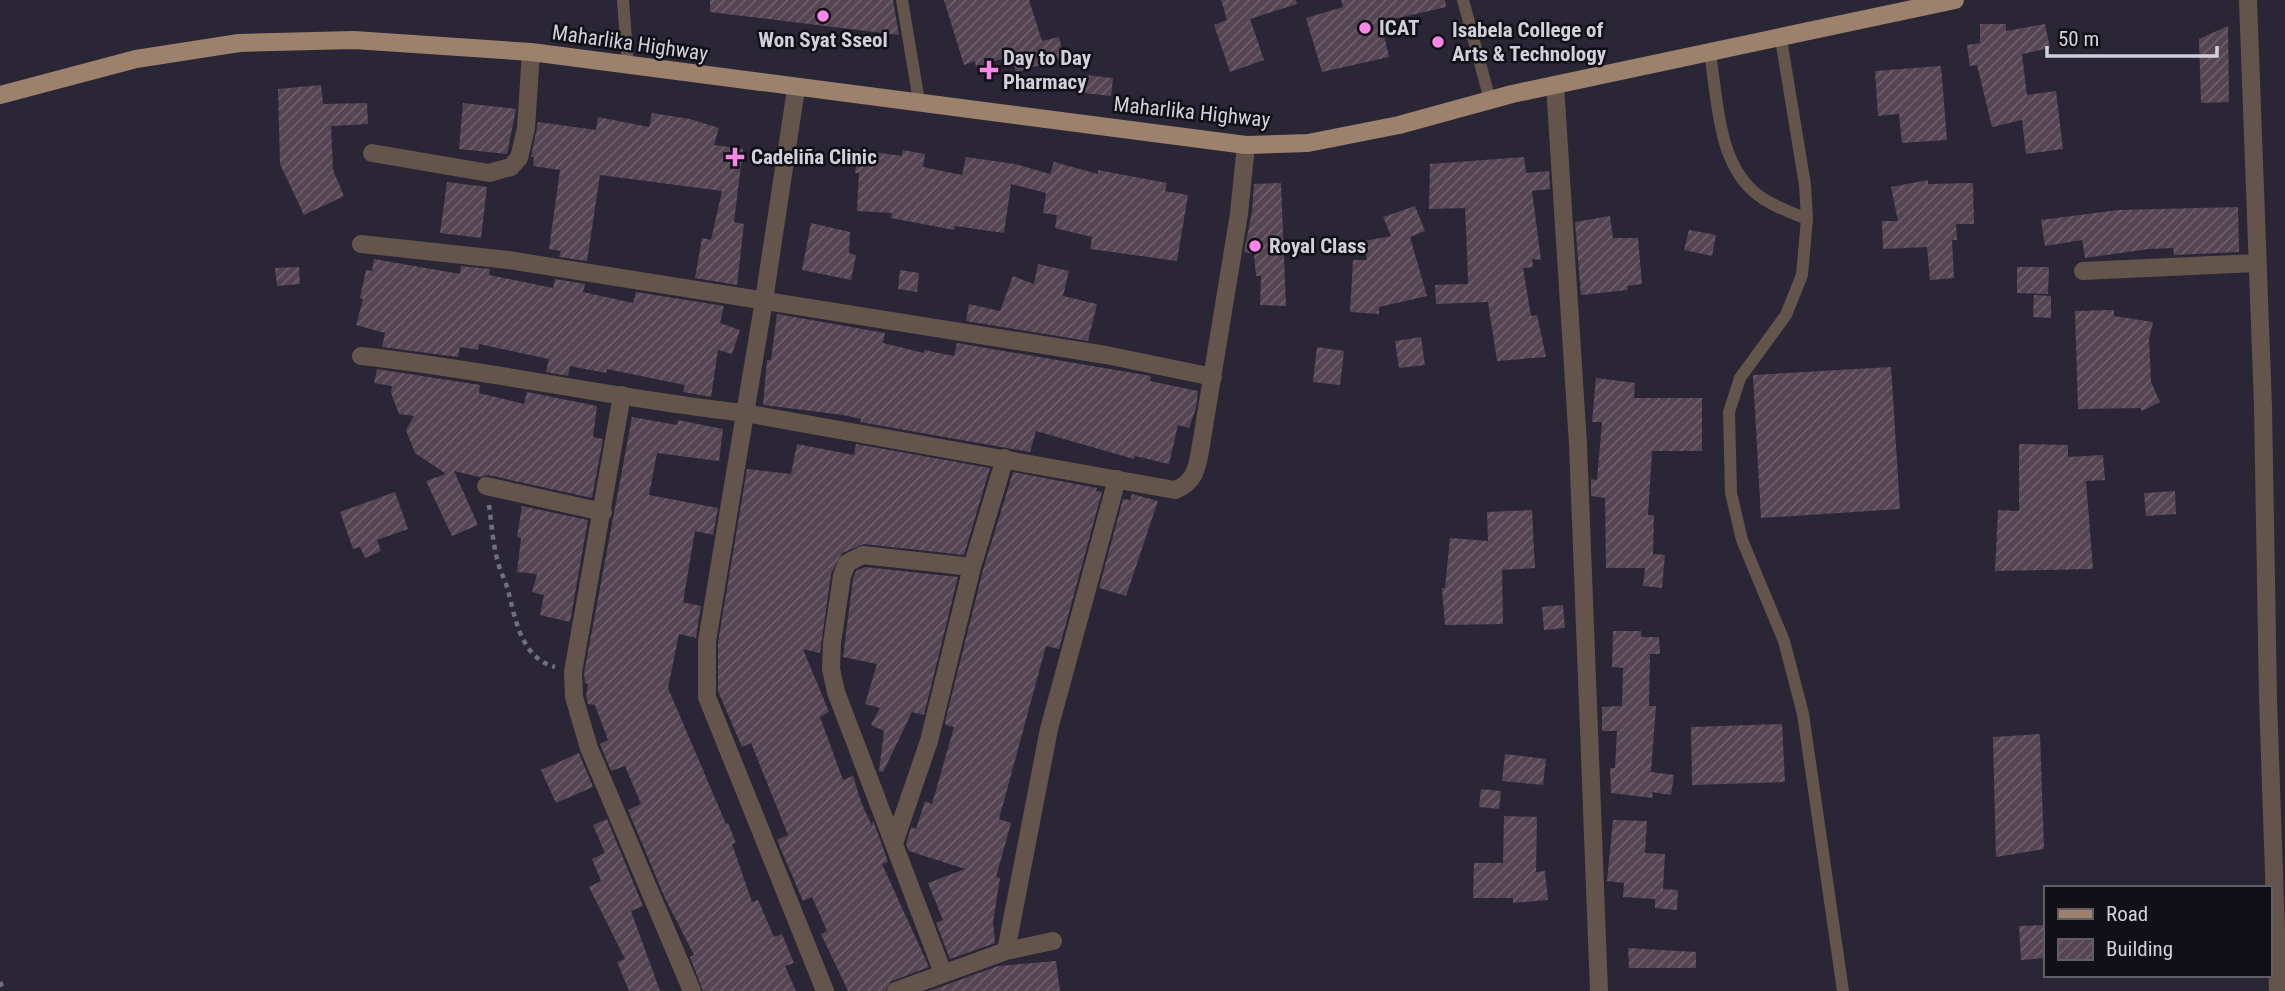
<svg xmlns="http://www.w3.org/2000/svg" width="2285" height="991" font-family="'Roboto Condensed',sans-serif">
<defs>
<pattern id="building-hatch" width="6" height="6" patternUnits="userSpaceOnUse" patternTransform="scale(1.75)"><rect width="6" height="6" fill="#554553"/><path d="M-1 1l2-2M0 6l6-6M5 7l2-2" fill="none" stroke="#6d5f6b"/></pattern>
</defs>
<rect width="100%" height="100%" fill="#2a2636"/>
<path fill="url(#building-hatch)" d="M710,0H893L899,35L710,12Z
M944,0H1029L1042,41L1059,37L1064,58L1016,72L1011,56L976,67L975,61L964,65Z
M1221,0H1296L1297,4L1250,19L1264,60L1230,72L1214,25L1227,20Z
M1341,0H1445L1446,7L1381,22L1389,57L1322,72L1306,18L1343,7Z
M1980,24H2006V31L2045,24L2050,48L2022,54L2027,95L2056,91L2063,149L2026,154L2022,120L1992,127L1977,65L1970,66L1967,45L1980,43Z
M2228,26L2229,102L2201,103L2199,39Z
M1941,66L1947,140L1902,143L1899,114L1878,116L1875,71Z
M1085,75L1113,78L1111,96L1083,93Z
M321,85L323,104L367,103L368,124L331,126L333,170L344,196L304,215L280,164L278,89Z
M463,103L516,109L507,154L459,149Z
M652,113L690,119L719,128L714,145L743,149L734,222L744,224L737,285L695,278L702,238L711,240L722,191L600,175L587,261L559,257L561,251L549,249L560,170L533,166L534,157H531L538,122L596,130L598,117L649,127Z
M858,150L902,156L903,150L925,154L923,167L962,175L966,157L1015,164L1050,174L1054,162L1098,174V170L1167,183L1165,191L1188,195L1177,261L1090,249L1092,237L1055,228L1057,215L1043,213L1046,193L1011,184L1004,233L955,226L954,230L891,218L892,213L857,211L859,173H855Z
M1524,157L1526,173L1549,171L1550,189L1532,191L1541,260L1532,259L1533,267L1523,268L1531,316L1537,315L1546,357L1497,361L1488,302L1436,304L1435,285L1468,284L1467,252L1465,208L1429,209L1430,164Z
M1928,180V184L1973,183L1974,224H1956L1957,240H1952L1954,278L1930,280L1927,247L1883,249L1882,221H1898L1891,187Z
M447,182L487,187L481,238L440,233Z
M1281,183L1286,306L1260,305L1261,276H1256L1254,254L1244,252L1252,212L1254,184Z
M1415,206L1425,231L1410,237L1427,296L1379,307V314L1350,312L1353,260H1367L1364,241L1391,236L1383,217Z
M2238,207L2239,252L2174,255L2173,248L2149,249L2085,258L2082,240L2045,246L2041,220L2118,210Z
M1610,216L1613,238H1638L1642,284L1627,286L1628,290L1581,295L1575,222Z
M811,223L850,232L849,253L856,255L851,280L802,270Z
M1689,230L1716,235L1712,256L1684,250Z
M374,259L460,274L461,266L490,269L489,275L553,288L555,279L585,284L583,292L633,303L636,292L724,306L720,323L740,330L732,354L718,350L711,397L683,392L685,385L607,369L606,373L570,366L568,376L546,372L549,359L479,344L478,350L460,347L458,357L382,347L385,333L356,325L363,299L360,298L366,270L372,271Z
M1038,264L1069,271L1063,296L1097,304L1088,341L966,321L969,304L1000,311L1013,276L1034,284Z
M299,267L300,284L277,286L275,268Z
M2017,267H2049L2048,294L2017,293Z
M900,270L919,273L917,292L898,289Z
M2034,295L2051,296V318L2033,317Z
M2114,310V316L2153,322L2149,339L2151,382L2160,402L2142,411L2140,408L2078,409L2075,311Z
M777,314L885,333L883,343L924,353V350L954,356L957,343L1151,376L1150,381L1198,391L1196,408L1189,428L1178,425L1169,464L1135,456L1134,459L1036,431L1030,452L860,422L861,419L843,415L763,405L767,360H771Z
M1421,337L1425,365L1399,368L1395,341Z
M1317,347L1344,351L1340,385L1313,382Z
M1891,367L1900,509L1761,518L1753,375Z
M377,369L480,385L479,393L524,404L527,392L597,406L593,437L603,439L592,498L488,475L480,477L454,471L478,525L452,536L426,481L446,474L415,453L406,430L414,416L399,414L391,393L392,386L374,383Z
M1596,378L1635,383L1634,398H1702V451H1652L1648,515H1654L1653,554L1665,555L1662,588L1643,586L1645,568H1606L1605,498L1591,496V479L1597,480L1602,422H1592Z
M632,417L677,425L678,420L723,429L719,461L657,453L649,495L718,508L713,535L695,531L683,602L701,606L696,638L679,634L668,688L726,824L728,823L736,843L732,844L752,902L758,900L774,937L782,934L794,963L785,966L796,991H703L690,957L694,955L664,896L628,810L641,804L625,766L611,771L600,744L608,740L595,705L588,704L586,696L588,684L585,683L584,673Z
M797,444L854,455L856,444L990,468L964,555L864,544L842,553L831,574L820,653L803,649L829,712L820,717L843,780L853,776L861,802L872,826L873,820L888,862L882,864L929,967L892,981L885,991H848L821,934L827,931L812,897L803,901L777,840L788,835L751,743L742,747L718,691V642L747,469L791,474Z
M2019,444L2068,445V457L2103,455L2105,480L2086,481L2093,569L1995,571L1998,510L2019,511Z
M1013,472L1097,488L1096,491L1102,492L1059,649L1046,646L999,819L1011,823L996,877L1000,878L993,922L995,943L950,959L936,923L943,920L928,883L965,869L909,851L906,844L911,827L916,829L925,801L932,804L954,727L946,725L945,722L983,570Z
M2175,491L2176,514L2146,516L2144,493Z
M395,492L408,529L377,540L381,551L365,558L360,547L353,549L340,512Z
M1132,494L1158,501L1126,596L1099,588L1123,499L1130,500Z
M522,506L588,520L570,622L540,615L544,595L532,592L537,574L517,572L521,538L517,537Z
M1532,510L1535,568L1502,570L1503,624L1445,625L1442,588H1445L1450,538L1488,541L1487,512Z
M865,567L958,577L924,715L912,712L883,772L879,771L884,731L871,725L880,708L865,704L877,664L843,657L853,579L856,571Z
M1563,605L1565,628L1544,630L1542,607Z
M1613,631H1641V637H1659L1660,654H1650L1649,706H1656L1651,772L1674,775L1671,795L1652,792L1653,798L1611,793L1610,768H1615L1617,731H1602V707L1622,706L1623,668L1612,667Z
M1782,724L1785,782L1692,785L1691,727Z
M2040,734L2044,849L1996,857L1993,737Z
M579,753L593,787L556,803L541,770Z
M1505,754L1546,759L1543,785L1502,781Z
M1481,789L1501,791L1499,809L1479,807Z
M1504,816L1537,817L1536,872L1545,871L1548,900L1513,903V898H1473L1474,863H1503Z
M607,819L643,906L631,911L660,991H629L617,962L625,959L589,887L601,881L592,859L605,853L593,825Z
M1613,820L1647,821L1645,853L1665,854L1663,889L1678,890L1677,910L1655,908V899L1623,897L1624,883L1607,881Z
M2045,925V958L2021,960L2019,926Z
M1628,948L1696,952V968H1629Z
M1056,961L1060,991H929L998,966Z"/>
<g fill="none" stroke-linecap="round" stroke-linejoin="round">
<path stroke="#726f7d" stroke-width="4.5" stroke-dasharray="5 5" stroke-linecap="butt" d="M489,505C492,526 493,549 500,569C503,577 507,585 509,594C516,622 522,658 555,667
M0,982L4,991"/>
<path stroke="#63554b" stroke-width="12" d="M623,0L628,66
M902,0L919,101
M1463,0L1490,100
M1781,39L1805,185L1807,219L1802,275L1786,315L1740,378L1729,412L1731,493L1742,540L1784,641L1803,714L1843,991
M1710,54C1718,100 1717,164 1758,195C1772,206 1790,212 1807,219"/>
<path stroke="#63554b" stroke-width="18" d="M2248,0L2263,406L2268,698L2278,991
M1555,85L1578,444L1599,991
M796,89L764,300L707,641V697L825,991
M372,153L489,173L511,167L519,158L526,128L531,52
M361,244L508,260L1106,355L1213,377
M2083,271L2256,263
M361,356C490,370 616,399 745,413L1175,490C1198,482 1198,461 1202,439L1239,214L1246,145
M622,395L573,672L574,697L589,748L692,991
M486,486L603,512
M894,843L929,741L972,567L1005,458
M1006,951L1049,729L1117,479
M943,973L836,692L831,669L832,643L842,576L847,563L863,555L972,567
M896,991L1006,951L1053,941"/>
<path stroke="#9c816c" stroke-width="18" d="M0,95L136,59L239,43L354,40L531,52L1246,145L1308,143L1399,125L1512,94L1955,0"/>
</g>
<g fill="#fa87e7" stroke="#121017" stroke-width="2.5">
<circle cx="823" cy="16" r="7"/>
<circle cx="1365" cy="28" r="7"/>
<circle cx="1438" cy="42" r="7"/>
<path d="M985.5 59.5h7v7h7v7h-7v7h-7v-7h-7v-7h7z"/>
<path d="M731.5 146.5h7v7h7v7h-7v7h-7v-7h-7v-7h7z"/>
<circle cx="1255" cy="246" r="7"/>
</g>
<g text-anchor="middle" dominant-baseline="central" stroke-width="5" stroke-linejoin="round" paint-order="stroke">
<g font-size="21" font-weight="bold" fill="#d2d0db" stroke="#121017" text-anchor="start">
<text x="1379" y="28">ICAT</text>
<text x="1452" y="30">Isabela College of<tspan x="1452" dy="24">Arts &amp; Technology</tspan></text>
<text x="823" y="40" text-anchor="middle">Won Syat Sseol</text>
<text x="1003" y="58">Day to Day<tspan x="1003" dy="24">Pharmacy</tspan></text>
<text x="751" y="157">Cadeliña Clinic</text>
<text x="1269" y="246">Royal Class</text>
</g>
<g font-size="21" fill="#d2d0db" stroke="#121017">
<text transform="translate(630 43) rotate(8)">Maharlika Highway</text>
<text transform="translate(1192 112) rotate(6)">Maharlika Highway</text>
</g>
</g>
<rect x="2044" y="886" width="228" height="91" fill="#121017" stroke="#5f5d65" stroke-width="2"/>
<rect x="2058" y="909" width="35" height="10" fill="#9c816c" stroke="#5f5d65" stroke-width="2"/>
<text x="2106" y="921" font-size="21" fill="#d2d0db">Road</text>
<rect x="2058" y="939" width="35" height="21" fill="url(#building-hatch)" stroke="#5f5d65" stroke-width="2"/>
<text x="2106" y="956" font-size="21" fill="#d2d0db">Building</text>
<path d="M2047 46v10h170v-10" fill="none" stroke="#d2d0db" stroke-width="3.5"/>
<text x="2058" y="46" font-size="21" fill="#d2d0db" stroke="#121017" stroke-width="5" paint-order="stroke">50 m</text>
</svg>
